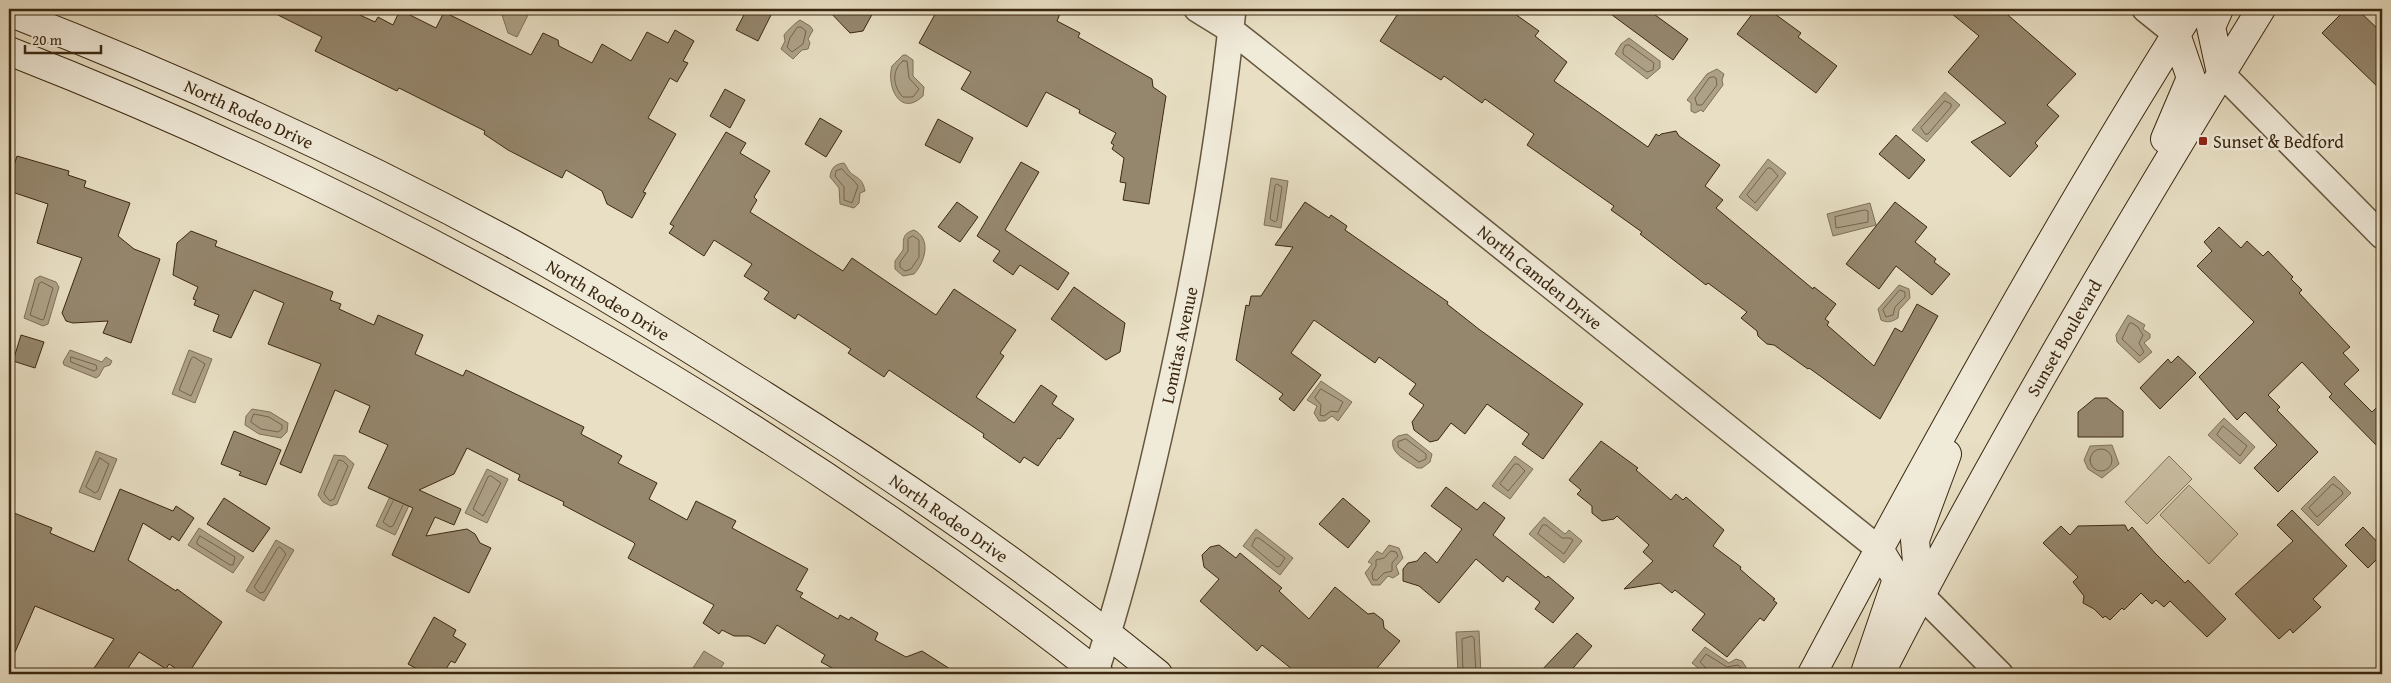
<svg xmlns="http://www.w3.org/2000/svg" width="2391" height="683" font-family="'Gentium Book Plus',serif">
<rect width="100%" height="100%" fill="#e8dfc4"/>
<filter id="stains"><feTurbulence type="fractalNoise" baseFrequency=".004" numOctaves="4"/><feColorMatrix values="0 0 0 0 .2 0 0 0 0 .09 0 0 0 0 .02 0 0 0 .5 -.17"/></filter>
<radialGradient id="worn" r=".72"><stop offset=".6" stop-color="#630" stop-opacity="0"/><stop offset="1" stop-color="#630" stop-opacity=".3"/></radialGradient>
<path fill="#cbc0a5" stroke="#83745a" d="M2169,456L2192,479L2147,524L2125,502Z
M2189,485L2238,534L2209,564L2160,515Z"/>
<path fill="#ada187" stroke="#7f7157" d="M500,9H531L517,37L508,33Z
M800,20L810,26L813,30L808,39L810,43L808,49L802,50L793,59L781,49L785,41L784,35C787,31 795,23 800,20Z
M1629,38L1660,61V68L1647,79L1615,54L1621,44Z
M903,55H906L913,60V76L924,87L923,96C900,118 886,86 892,66Z
M1717,69L1724,74L1722,80L1723,85L1703,112L1701,110L1695,113L1691,111V103L1687,100L1707,74Z
M1945,92L1960,105L1927,142L1912,130Z
M1768,159L1786,173L1757,211L1739,197Z
M844,163C846,165 847,168 849,171C856,179 862,176 865,191L860,193L859,203L854,208L840,204L839,188L830,177C831,168 835,164 844,163Z
M1271,178L1288,181L1281,228L1264,225Z
M1870,203L1876,225L1833,236L1827,214Z
M914,230C932,239 925,262 914,274L903,276L895,269V261L903,250C904,240 901,234 914,230Z
M40,276L56,282L59,287L48,324L43,326L24,318L35,279Z
M1899,285L1909,289L1910,298L1899,310L1898,318C1892,322 1887,323 1881,320L1878,309Z
M2128,315L2145,325L2143,329L2150,334V338L2144,343L2152,352L2139,363L2117,342L2116,335Z
M70,350L102,362L106,357L112,361L110,365L104,367L99,376L96,378L64,365L63,362Z
M189,350L212,359L195,403L172,394Z
M1321,381L1352,402L1338,421L1332,416L1325,421H1319L1314,413L1317,406L1307,400Z
M252,409L270,412L288,423L287,432L281,438L259,434L245,425L246,416Z
M2224,418L2255,447L2240,464L2208,435Z
M1407,434L1432,454L1430,462L1422,468H1417C1407,460 1390,454 1393,440L1398,436Z
M2112,445L2119,464L2102,478L2088,469L2084,460L2090,446Z
M96,451L117,459L100,500L79,492Z
M334,455L345,456L354,464L337,504L331,506L323,502L318,495Z
M1515,456L1533,469L1510,499L1492,486Z
M487,469L508,479L487,523L465,513Z
M2334,476L2351,493L2318,526L2301,509Z
M396,484L415,493L395,535L376,526Z
M1544,517L1565,534L1569,530L1582,541L1564,563L1529,534Z
M199,528L244,557L233,573L188,545Z
M1256,529L1293,558L1280,575L1243,546Z
M276,540L294,550L264,601L246,591Z
M1389,545L1399,548L1403,558L1396,566L1399,574L1393,578L1388,576L1380,585H1372L1365,573L1372,564L1368,562L1377,551L1382,554Z
M1479,631L1481,674H1458L1456,632Z
M1705,647L1729,663L1736,659L1742,661L1746,667L1743,674H1705L1692,663Z
M704,651L724,663L717,674H689Z"/>
<g fill="none" stroke-linecap="round" stroke-linejoin="round">
<path stroke="#74644c" stroke-width="1" d="M798,27H801L806,31L803,44L792,52L787,47L790,38Z
M1626,45H1629L1654,63L1653,70L1647,72L1623,54V50Z
M903,61H907L909,78L919,89L913,97H903C893,87 891,70 903,61Z
M1714,77L1716,78L1717,85L1702,105H1697L1695,98L1709,78Z
M1945,101L1951,104V107L1928,134H1925L1921,128Z
M1768,168H1771L1778,176L1755,203L1747,195Z
M842,169C847,176 854,179 858,186L852,203L844,200V187L835,176L836,171Z
M1277,184L1282,187L1277,220L1275,222L1270,219L1275,186Z
M1865,210L1868,211V222L1836,228L1835,217Z
M913,236L919,240V257L911,269L905,271L900,267V262L908,251V239Z
M42,282L53,288L44,319L42,320L30,315L39,284Z
M1900,290L1905,292V297L1895,307L1893,315L1886,317L1883,310Z
M2132,323L2138,327L2143,335L2139,343L2144,352L2140,356L2122,339L2129,324Z
M71,357L96,365L97,369L94,371L71,362Z
M194,357L205,364L191,396L179,390L191,359Z
M1321,389L1343,402L1338,412L1331,411L1324,416L1320,415L1321,405L1315,398Z
M254,414L269,417L282,425V429L278,432L261,429L251,422Z
M2223,426L2247,446L2240,456L2217,435Z
M1406,439L1426,454V459L1419,462L1398,447V442Z
M2090 460a11 11 0 1 1 22 0a11 11 0 1 1-22 0Z
M100,458L109,464L98,491L95,493L86,487Z
M339,460L343,461L348,466L334,499L330,501L324,494Z
M1515,464H1518L1525,471L1508,491L1500,484Z
M491,476L501,483L483,516L473,509L488,477Z
M2333,484L2342,491L2343,494L2317,517L2309,508Z
M393,501L383,522L390,527L393,526L403,505
M1543,525H1546L1562,538H1570L1573,540L1564,554L1538,534Z
M200,536L235,557L233,565H230L197,544V542Z
M1256,538H1259L1285,558L1280,566L1277,567L1252,546Z
M280,547L286,554L264,592L260,593L254,587L277,549Z
M1391,551L1396,552L1398,556L1392,563V571L1384,573L1377,580H1373L1372,573L1376,566V560L1384,558Z
M1463,674L1462,639L1472,636L1474,638L1476,674
M1708,674L1707,669L1700,662L1706,654L1727,667L1738,665L1741,668L1740,674"/>
</g>
<path fill="#95876e" stroke="#3b2810" d="M266,9H347L375,22L378,17L393,25L400,10L436,28L444,12L531,55L543,33L558,40L559,46L592,63L602,44L631,61L647,32L668,43L675,30L694,41L683,61L688,63L677,82L670,78L648,118L676,134L643,192L646,193L632,218L607,204L602,191L566,170L562,178L508,150L484,134L485,131L399,88L397,91L315,51L322,37Z
M747,9H774L758,41L736,30Z
M827,9H875L863,31L850,33Z
M938,9H1049L1060,14L1057,21L1080,33L1078,37L1152,79L1153,87L1166,96L1149,204L1123,200L1126,183L1120,182L1124,158L1112,149L1114,145L1111,143L1116,133L1079,113L1080,110L1046,92L1027,127L961,89L971,72L919,43Z
M1401,9H1508L1539,31L1535,36L1567,62L1554,81L1648,147L1656,134L1659,136L1661,134L1676,131L1679,136L1720,165L1705,186L1723,200L1716,208L1813,289L1814,287L1836,304L1825,319L1829,322L1827,325L1874,366L1895,328L1902,332L1917,304L1938,316L1880,419L1809,368L1808,369L1774,345L1767,344L1758,336L1757,331L1741,318L1747,312L1708,283L1706,285L1640,234L1642,232L1611,210L1614,206L1527,145L1534,134L1485,99L1482,103L1444,76L1441,80L1380,41Z
M1604,9H1647L1688,39L1673,60Z
M1756,9H1768L1801,33L1798,37L1837,66L1816,93L1737,34Z
M1946,9H2001L2076,74L2047,105L2059,116L2035,143L2038,146L2010,177L1971,142L2006,123L1948,72L1979,36Z
M2346,9H2357L2382,33V91L2322,33Z
M725,89L745,100L730,128L710,116Z
M820,118L842,131L826,157L805,144Z
M938,119L973,138L960,163L925,145Z
M726,132L746,143L740,153L770,171L754,197L757,200L750,212L843,271L852,258L936,315L954,289L1016,330L1000,353L1004,356L976,397L1014,423L1041,385L1057,396L1052,404L1074,419L1060,439L1058,438L1038,466L1024,457L1020,463L983,437L984,434L889,370L884,377L848,353L851,349L798,314L795,319L764,299L769,292L744,276L752,264L714,240L704,256L669,233L674,226L670,224Z
M1896,135L1925,160L1909,179L1879,154Z
M17,156L69,171L68,175L86,181L84,187L130,203L118,236L134,249L160,259L131,343L103,333L108,321L73,323L66,321L62,313L82,258L37,243L48,204L9,191V181Z
M1021,162L1039,172L1005,230L1069,273L1058,290L1020,265L1013,275L993,261L1000,251L977,236Z
M957,202L978,217L960,242L938,227Z
M1305,202L1329,218L1331,215L1347,226L1345,230L1448,302L1447,304L1480,330L1583,404L1543,459L1522,444L1529,434L1487,404L1465,434L1451,423L1438,440L1430,442L1414,430L1412,422L1424,405L1409,394L1416,384L1379,357L1375,363L1314,320L1291,353L1321,375L1294,411L1279,399L1283,394L1236,360L1246,305L1249,306L1251,296H1261L1293,247L1275,245Z
M1895,202L1927,227L1915,242L1936,259L1934,262L1950,274L1932,295L1896,266L1879,289L1846,264Z
M2219,227L2241,248L2247,241L2263,256L2268,251L2293,277L2291,279L2302,290L2299,293L2350,347L2343,353L2359,370L2344,384L2372,412L2382,402V451L2329,397L2332,394L2302,362L2268,395L2280,407L2277,410L2318,452L2278,492L2254,468L2277,445L2245,412L2237,420L2199,377L2254,322L2197,266L2212,251L2204,242Z
M191,231L217,241L215,246L333,292L330,300L341,304L339,309L374,325L378,315L423,335L415,354L463,376L466,370L584,427L581,434L622,456L618,463L657,483L649,499L687,520L696,501L736,521L732,528L808,569L796,590L803,593L800,597L838,619L840,615L849,620L851,617L878,633L875,640L906,657L922,651L958,674H843L821,662L825,655L777,625L765,644L749,636H734L722,630L719,634L703,623L714,605L628,558L635,544L633,542L563,505L564,502L518,480L520,475L467,448L454,474L419,490L461,509L454,525L435,517L426,536L467,529L475,534L480,543L491,548L469,593L392,555L413,508L368,488L388,445L359,432L370,406L335,390L301,473L280,464L321,364L268,344L284,303L254,290L231,338L213,331L219,315L194,305L196,300L193,299L198,287L173,275L177,243Z
M1074,287L1125,323L1120,352L1106,360L1051,319Z
M21,335L44,342L35,368L13,361Z
M2178,356L2196,373L2160,409L2140,388L2168,359L2171,363Z
M2095,398H2107L2123,411V437H2078V412Z
M234,431L281,450L266,485L239,475L241,472L221,464Z
M1601,441L1638,468L1636,470L1671,500L1676,494L1683,500L1686,497L1724,530L1713,546L1741,567L1740,569L1749,577L1775,599L1773,600L1777,603L1764,621L1760,618L1727,657L1692,630L1705,614L1675,590L1672,593L1660,583L1624,589L1653,561L1643,552L1649,545L1617,516L1614,519L1602,521L1592,513V506L1577,494L1581,490L1569,480Z
M1446,487L1477,510L1484,502L1505,518L1493,535L1546,578L1548,576L1574,598L1553,623L1535,609L1540,602L1507,576L1503,582L1476,559L1439,603L1419,586L1403,581V569L1408,563L1417,561L1425,552L1437,563L1462,529L1431,506Z
M120,489L173,511L176,506L194,518L179,541L172,536L170,540L143,523L128,560L176,591L177,589L222,622L188,674H184L169,664L166,669L139,652L124,674H90L114,639L35,606L9,666V511L52,528L50,533L94,552Z
M224,498L270,528L253,552L207,524Z
M1343,498L1370,521L1348,548L1319,524Z
M2292,510L2347,566L2313,599L2321,607L2293,633L2290,629L2279,639L2235,594L2293,541L2277,525Z
M2125,525L2128,531L2132,527L2155,553L2185,583L2188,580L2226,619L2207,637L2170,601L2164,607L2156,600L2152,604L2141,593L2124,610L2122,608L2110,620L2105,616L2103,618L2094,609L2083,603L2084,596L2073,582L2078,577L2043,543L2061,526L2070,535L2078,526Z
M2363,527L2382,547V554L2368,568L2345,545Z
M1219,545L1236,558L1240,553L1282,588L1279,591L1309,619L1335,587L1368,614L1374,613L1383,620L1384,628L1400,641L1372,674H1298L1262,645L1257,651L1200,601L1219,579L1204,567L1202,555L1210,547Z
M434,617L456,630L453,636L466,644L455,663L451,661L443,674H426L408,664Z
M1577,633L1592,646L1568,674H1538Z"/>
<g fill="none" stroke-linecap="round" stroke-linejoin="round">
<g stroke="#66563d" stroke-width="28">
<path id="street" d="M1197,9L1231,30L1254,48L1879,549
M2145,9L2176,34
M2221,73L2382,236
M1920,594L2000,674
M1095,674C1123,590 1144,504 1163,419C1194,284 1219,146 1233,9"/>
</g>
<g stroke="#3b2810" stroke-width="30">
<path id="secondary" d="M2219,9L2211,27L2221,73
M9,12C181,79 350,156 513,244C599,291 682,344 765,396C901,481 1034,573 1158,674
M9,51C400,204 769,415 1099,674
M2165,139L2191,78L2176,34
M1920,594L1915,540L1947,454
M1866,670L1897,579L1879,549
M1812,674C1932,449 2056,225 2192,9
M1880,674C1996,447 2127,227 2261,9"/>
</g>
<use href="#street" stroke="#f0ead9" stroke-width="25"/>
<use href="#secondary" stroke="#f0ead9" stroke-width="28"/>
</g>
<rect fill="#8f2418" stroke="#f0ead9" stroke-width="2" x="2198" y="136" width="10" height="10" rx="2.5"/>
<g text-anchor="middle" dominant-baseline="central" stroke-width="5" stroke-linejoin="round" paint-order="stroke">
<g font-size="18" fill="#3b2810" stroke="#f0ead9">
<text transform="translate(249 114) rotate(25)">North Rodeo Drive</text>
<text transform="translate(1540 277) rotate(39)">North Camden Drive</text>
<text transform="translate(608 300) rotate(31)">North Rodeo Drive</text>
<text transform="translate(2064 338) rotate(-60)">Sunset Boulevard</text>
<text transform="translate(1179 345) rotate(-78)">Lomitas Avenue</text>
<text transform="translate(949 518) rotate(35)">North Rodeo Drive</text>
</g>
<g font-size="18" fill="#3b2810" stroke="#f0ead9" text-anchor="start">
<text x="2213" y="141">Sunset &amp; Bedford</text>
</g>
</g>
<rect width="2391" height="683" fill="none" stroke="#e8dfc4" stroke-width="30"/>
<rect x="10" y="10" width="2371" height="663" fill="none" stroke="#3b2810" stroke-width="2.5"/>
<rect x="15" y="15" width="2361" height="653" fill="none" stroke="#3b2810"/>
<path d="M25 45v8h76v-8" fill="none" stroke="#3b2810" stroke-width="2.5"/>
<text x="32" y="45" font-size="15" fill="#3b2810" stroke="#f0ead9" stroke-width="4" paint-order="stroke">20 m</text>
<rect width="100%" height="100%" filter="url(#stains)"/>
<rect width="100%" height="100%" fill="url(#worn)"/>
</svg>
